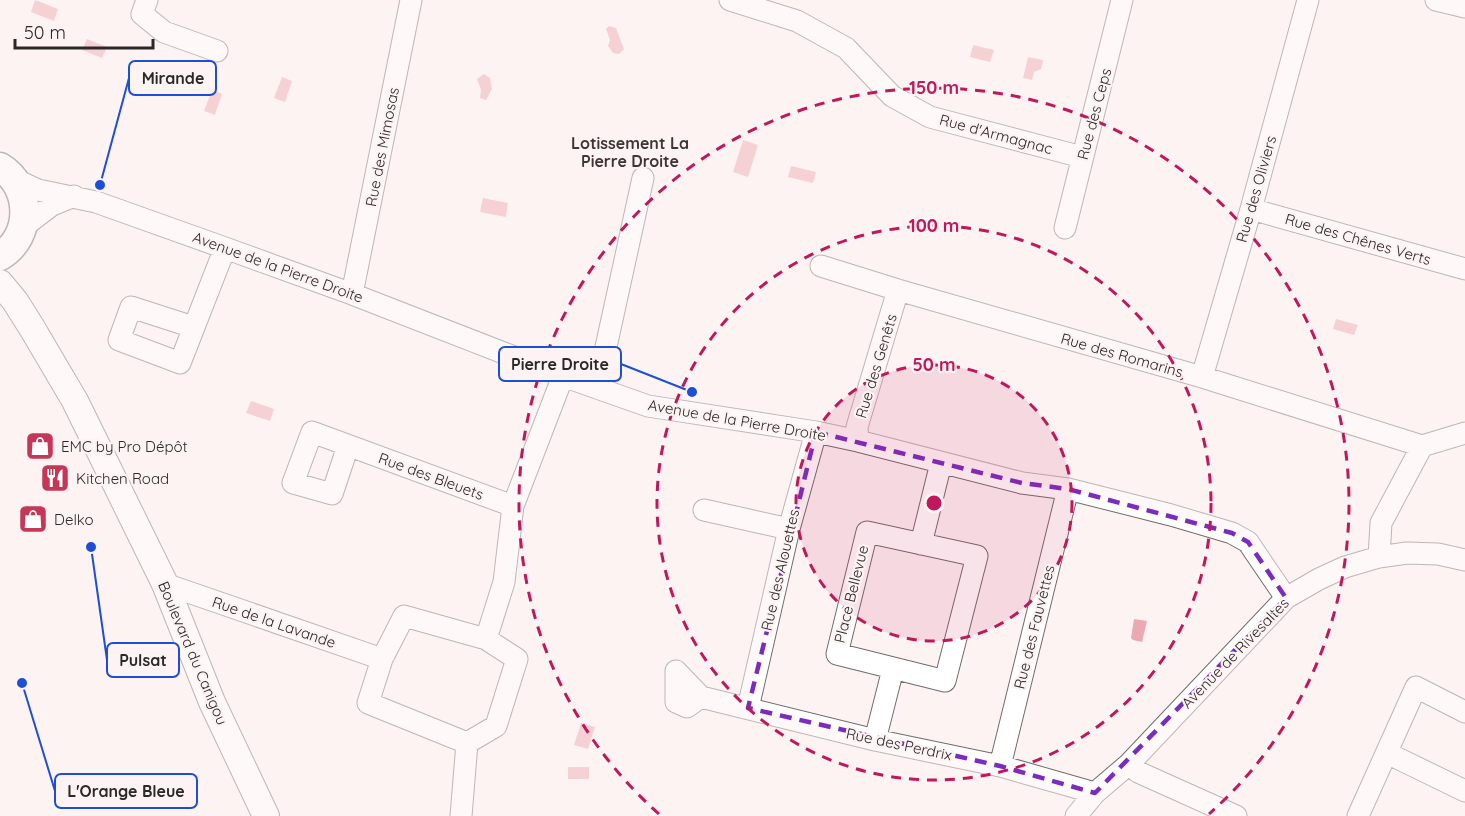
<svg xmlns="http://www.w3.org/2000/svg" width="1465" height="816" font-family="Quicksand,sans-serif">
<rect width="100%" height="100%" fill="#fdf3f3"/>
<path fill="#eea8af" d="M35,0L58,9L54,21L31,12Z
M609,26L616,28L624,49L619,54L613,53L608,46L610,40L606,29Z
M87,39L107,47L102,58L82,50Z
M973,45L994,50L990,62L970,57Z
M1028,57L1043,60L1041,69L1034,72L1032,80L1023,78Z
M484,74L490,78L492,89L486,100L480,98L481,90L477,79Z
M282,77L292,81L285,102L274,98Z
M212,90L222,94L215,115L204,111Z
M743,140L758,145L748,177L733,172Z
M791,166L816,172L813,183L788,177Z
M483,198L508,203L506,217L480,212Z
M1336,319L1358,325L1354,335L1333,329Z
M251,401L274,409L270,421L246,413Z
M1134,619L1147,621L1142,642L1133,640L1131,638Z
M581,723L595,727L588,749L574,745Z
M568,767H589V779H568Z"/>
<g fill="none" stroke-linecap="round" stroke-linejoin="round">
<g stroke="#746c6c" stroke-width="23">
<path id="minor" d="M147,0L142,14L164,32L217,51
M730,0L797,21L846,48L892,96L930,117L1082,157
M1436,0L1465,7
M14,179L38,190L96,202L225,248L352,294L563,376L648,406L816,432L858,441L1022,483L1068,489L1171,515L1232,533L1248,542L1286,598
M1251,209L1465,269
M23,227L52,205L74,196
M1065,228L1122,0
M821,266L898,290L1202,377L1422,446
M352,294L411,0
M193,327L131,307L119,340L180,363L225,248
M1202,377L1251,209L1308,0
M597,388L643,178
M858,441L857,427L898,290
M348,446L332,494L293,483L312,432L513,506
M704,510L789,529
M867,532L977,556L945,681L837,654Z
M921,544L941,463
M1379,557L1381,523L1422,446L1465,433
M165,584L382,659
M404,616L486,639L517,659L496,726L467,743L368,703L382,659Z
M486,639L504,582L513,506L563,376
M676,671L701,697L687,707L676,702Z
M701,697L875,740L1000,766L1095,793
M748,708L789,529L816,432
M875,740L893,669
M1387,753L1465,791
M1129,764L1138,772L1236,816
M1000,766L1068,489
M461,816L467,743
M1076,816L1095,793L1129,764L1286,598L1319,579L1345,567L1379,557L1407,553L1438,554L1465,560
M1358,816L1416,687L1465,712"/>
</g>
<g stroke="#746c6c" stroke-width="28">
<path id="tertiary" d="M0,283L15,301L32,328L75,401L165,584L212,702L266,816"/>
</g>
<g stroke="#746c6c" stroke-width="31">
<path id="secondary" d="M0,167C32,186 33,237 0,256"/>
</g>
<use href="#minor" stroke="#fff" stroke-width="21"/>
<use href="#tertiary" stroke="#fff" stroke-width="26"/>
<use href="#secondary" stroke="#fff" stroke-width="28"/>
</g>
<path d="M0 0H1465V816H0ZM816,432L1022,483L1068,489L1232,533L1248,542L1286,598L1095,793L1000,766L748,708Z" fill="#fdf3f3" fill-opacity=".55" fill-rule="evenodd"/>
<path fill="none" stroke="#7b2cbf" stroke-width="4.5" stroke-dasharray="12 8" stroke-linejoin="round" d="M816,432L1022,483L1068,489L1232,533L1248,542L1286,598L1095,793L1000,766L748,708Z"/>
<circle cx="934" cy="503" r="138" fill="#c2185b" fill-opacity=".12"/>
<g fill="none" stroke="#c2185b" stroke-width="3" stroke-dasharray="10 8">
<circle cx="934" cy="503" r="138"/>
<circle cx="934" cy="503" r="277"/>
<path d="M659 814A415 415 0 1 1 1209 814"/>
</g>
<defs>
<g id="shop-square" transform="scale(1.5)"><rect x="-9" y="-9" width="18" height="18" rx="4" fill="#c63656" stroke="#fdf3f3"/><path d="M-5-2.5h2.3a2.7 3.5 0 0 1 5.4 0H5L5.5 6h-11ZM-1.5-2.5h3a1.5 2.3 0 0 0-3 0Z" fill="#fff"/></g>
<g id="restaurant-square" transform="scale(1.5)"><rect x="-9" y="-9" width="18" height="18" rx="4" fill="#c63656" stroke="#fdf3f3"/><path d="M-5-6h1v4h1v-4h1v4h1v-4h1v5L-1.5 .5V6h-2V.5L-5-1ZM5-6V6H3V1.5H1.5Q1.5-4 5-6Z" fill="#fff"/></g>
</defs>
<g fill-rule="evenodd">
<use href="#shop-square" x="40" y="446"/>
<use href="#restaurant-square" x="55" y="478"/>
<use href="#shop-square" x="33" y="519"/>
</g>
<g text-anchor="middle" dominant-baseline="central" stroke-width="4.5" stroke-linejoin="round" paint-order="stroke">
<g font-size="15" fill="#2b2828" stroke="#fdf3f3">
<text transform="translate(1094 114) rotate(-75)">Rue des Ceps</text>
<text transform="translate(996 134) rotate(15)">Rue d'Armagnac</text>
<text transform="translate(382 147) rotate(-79)">Rue des Mimosas</text>
<text transform="translate(1256 189) rotate(-74)">Rue des Oliviers</text>
<text transform="translate(1358 239) rotate(16)">Rue des Chênes Verts</text>
<text transform="translate(278 267) rotate(20)">Avenue de la Pierre Droite</text>
<text transform="translate(1122 355) rotate(16)">Rue des Romarins</text>
<text transform="translate(876 366) rotate(-73)">Rue des Genêts</text>
<text transform="translate(737 420) rotate(10)">Avenue de la Pierre Droite</text>
<text transform="translate(431 476) rotate(20)">Rue des Bleuets</text>
<text transform="translate(780 570) rotate(-77)">Rue des Alouettes</text>
<text transform="translate(851 594) rotate(-76)">Place Bellevue</text>
<text transform="translate(274 622) rotate(19)">Rue de la Lavande</text>
<text transform="translate(1034 627) rotate(-76)">Rue des Fauvettes</text>
<text transform="translate(193 653) rotate(67)">Boulevard du Canigou</text>
<text transform="translate(1235 653) rotate(-46)">Avenue de Rivesaltes</text>
<text transform="translate(899 744) rotate(12)">Rue des Perdrix</text>
</g>
<g font-size="15" fill="#2b2828" stroke="#fdf3f3" text-anchor="start">
<text x="61" y="446">EMC by Pro Dépôt</text>
<text x="76" y="478">Kitchen Road</text>
<text x="54" y="519">Delko</text>
</g>
<g font-size="16" font-weight="bold" fill="#3d3536" stroke="#fdf3f3">
<text x="630" y="143">Lotissement La<tspan x="630" dy="18">Pierre Droite</tspan></text>
</g>
</g>
<circle cx="934" cy="503" r="9" fill="#c2185b" stroke="#fdf3f3" stroke-width="3"/>
<g font-size="18" text-anchor="middle" font-weight="bold" fill="#c2185b" stroke="#fdf3f3" stroke-width="4.5" stroke-linejoin="round" paint-order="stroke">
<text x="934" y="94">150 m</text>
<text x="934" y="232">100 m</text>
<text x="934" y="371">50 m</text>
</g>
<path fill="none" stroke="#1d4ed8" stroke-width="2" d="M100 185L129 78M692 392L621 364M91 547L107 660M22 683L55 791"/>
<g fill="#1d4ed8" stroke="#fdf3f3" stroke-width="2">
<circle cx="100" cy="185" r="6"/>
<circle cx="692" cy="392" r="6"/>
<circle cx="91" cy="547" r="6"/>
<circle cx="22" cy="683" r="6"/>
</g>
<g fill="#fdf3f3" stroke="#1d4ed8" stroke-width="2">
<rect x="129" y="61" width="87" height="34" rx="6"/>
<rect x="499" y="347" width="122" height="34" rx="6"/>
<rect x="107" y="643" width="72" height="34" rx="6"/>
<rect x="55" y="774" width="142" height="34" rx="6"/>
</g>
<g font-size="16" text-anchor="middle" font-weight="bold" fill="#2b2828">
<text x="173" y="84">Mirande</text>
<text x="560" y="370">Pierre Droite</text>
<text x="143" y="666">Pulsat</text>
<text x="126" y="797">L'Orange Bleue</text>
</g>
<path d="M15 39v9h138v-9" fill="none" stroke="#2b2828" stroke-width="3"/>
<text x="24" y="39" font-size="18" fill="#2b2828" stroke="#fdf3f3" stroke-width="4.5" paint-order="stroke">50 m</text>
</svg>
